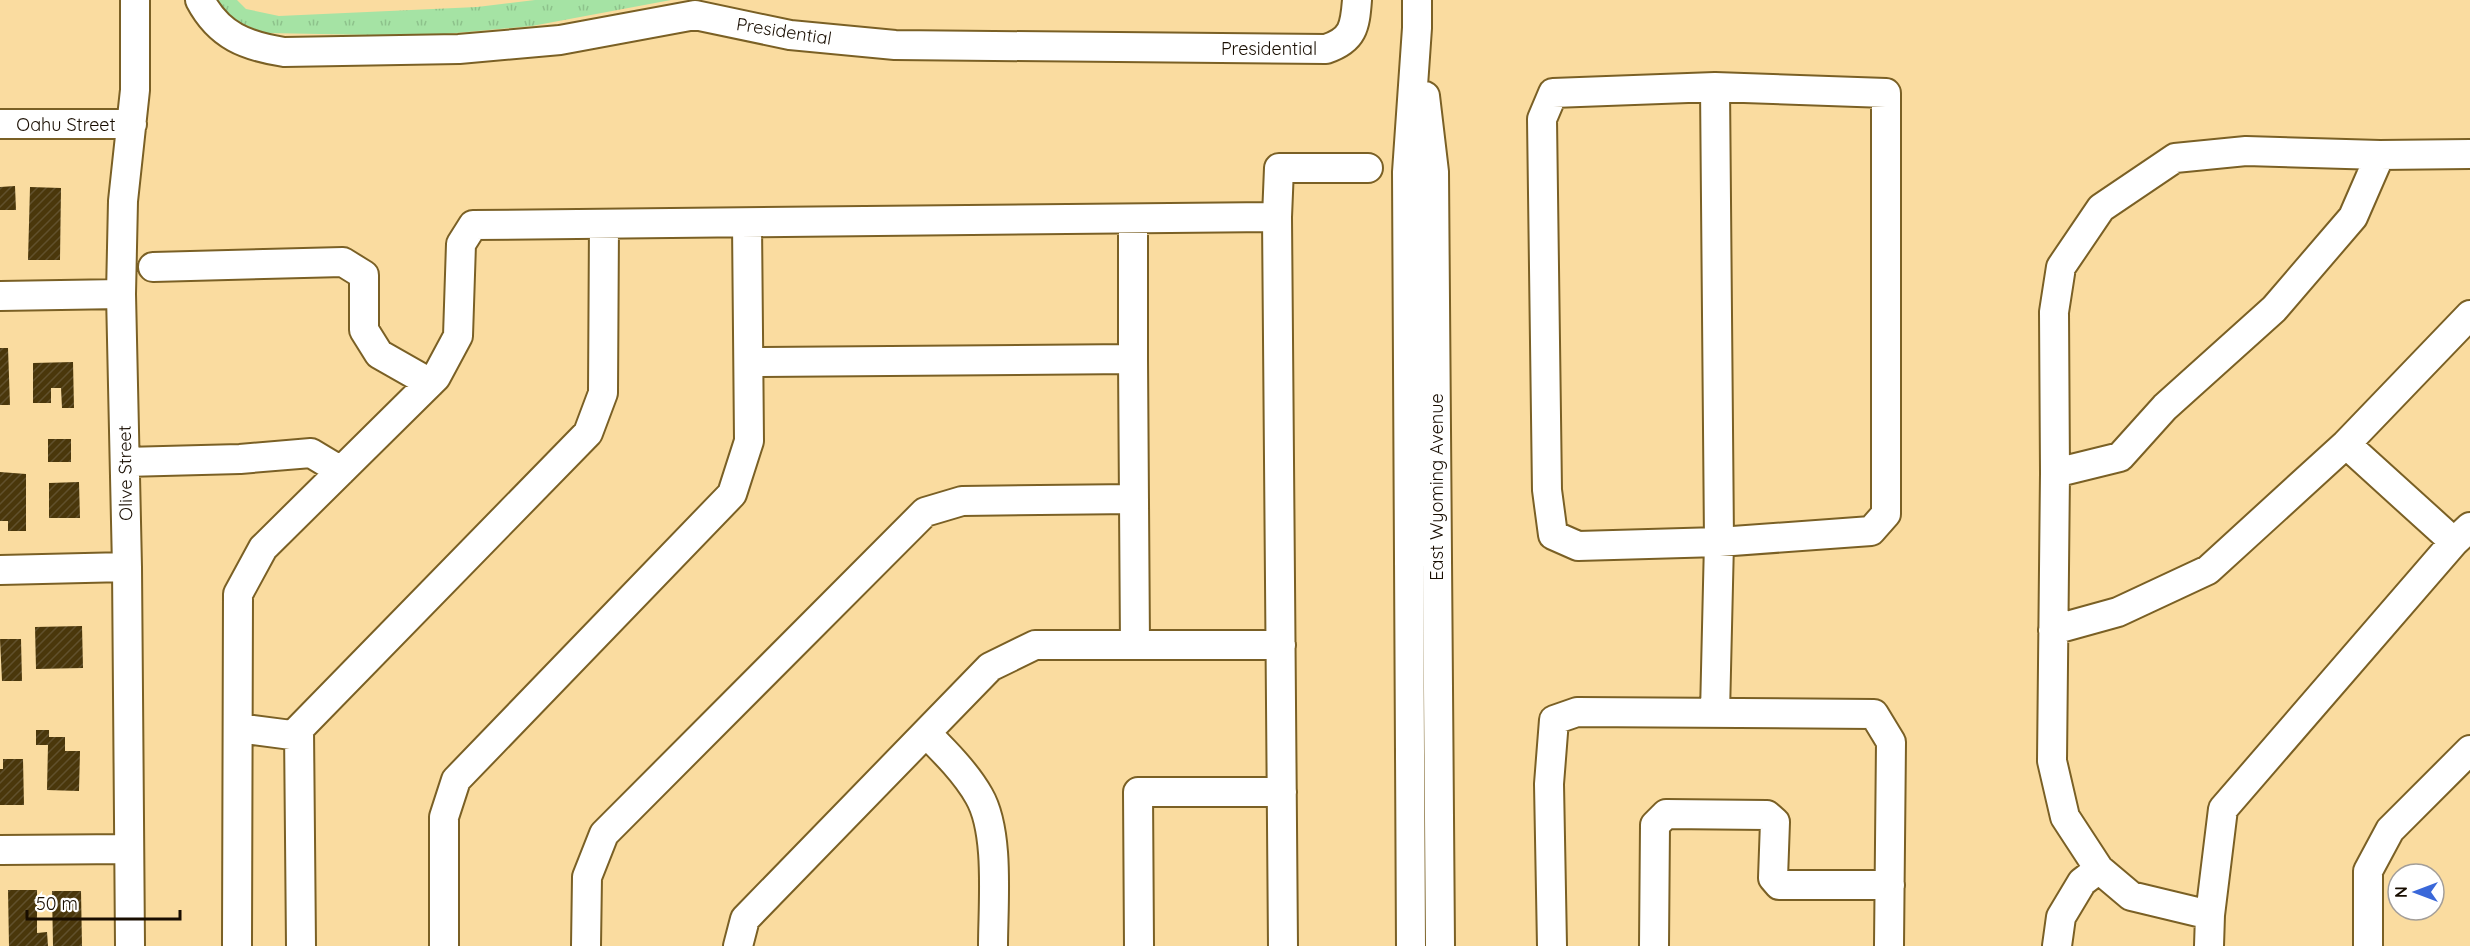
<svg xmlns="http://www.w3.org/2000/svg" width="2470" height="946" font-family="Quicksand,sans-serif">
<defs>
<pattern id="grass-tufts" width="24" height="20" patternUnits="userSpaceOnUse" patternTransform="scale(1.5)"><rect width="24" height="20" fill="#a5e3a4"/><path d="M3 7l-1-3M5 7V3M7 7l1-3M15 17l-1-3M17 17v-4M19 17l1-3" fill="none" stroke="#8dc28b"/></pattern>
<pattern id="building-hatch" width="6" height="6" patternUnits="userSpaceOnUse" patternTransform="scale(1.5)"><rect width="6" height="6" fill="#4a370b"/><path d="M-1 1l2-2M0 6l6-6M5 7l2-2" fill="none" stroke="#60502c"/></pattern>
</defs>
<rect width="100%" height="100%" fill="#fadca0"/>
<path fill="url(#grass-tufts)" d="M218,0H237L246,9L279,16L477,7L535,0H671L532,26L424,36L267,33C247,27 228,19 218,0Z"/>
<path fill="url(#building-hatch)" d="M15,186L16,210H0V187Z
M30,187L61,188L60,260H28Z
M0,348H8L10,405H0Z
M73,362L74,408H62L61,388H51V403H33V363Z
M48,439H71V462H48Z
M0,472L26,474V531H8V521H0Z
M79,482L80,518H49V483Z
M82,626L83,668L36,669L35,627Z
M0,639H21L22,681H2Z
M36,730H49V737H65V751H80L79,791L47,790L48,745H36Z
M3,759H23L24,805H0V769H3Z
M8,890H37V933L47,932L48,946H9Z
M52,891H81L82,946H53Z"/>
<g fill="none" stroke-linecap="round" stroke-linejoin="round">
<g stroke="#7a6025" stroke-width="32">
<path id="minor" d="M200,0C219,36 246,46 284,52L459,49L560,40L695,15L790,35L895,45L1326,49C1353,40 1355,27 1357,0
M1715,87L1886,93V514L1871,531L1719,542L1578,546L1553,535L1547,490L1542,119L1553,93Z
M1715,87L1719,542L1715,713
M1425,96L1434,172L1440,946
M0,124H132
M1277,217L1279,168H1368
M1133,219V359
M153,267L343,262L364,275V330L379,354L430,383
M0,296L121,294
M749,362L1133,359L1135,645
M2346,444L2454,542
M125,462L240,459L311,453L341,471
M2055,473L2120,457L2165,407L2274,309L2353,217L2380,155
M0,570L127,567
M2053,630L2118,612L2208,570L2346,444L2470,315
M238,728L299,736
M926,733C945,752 966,773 979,796C1000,832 993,904 993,946
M0,850L129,849
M2210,915L2131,896L2099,869L2065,817L2052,761L2055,473L2054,312L2061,267L2101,208L2175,158L2246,151L2380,155L2470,154
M130,946L127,567L121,294L123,201L135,90V0
M237,946L238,594L263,548L436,377L458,336L461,244L473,225L1277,217L1283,946
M301,946L299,729L588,433L603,393L604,224
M444,946V817L456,780L732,494L749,441L747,223
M586,946L587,877L604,834L925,512L962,501L1134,499
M738,946L745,919L990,667L1035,645H1281
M1139,946L1138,792H1282
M1411,946L1407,172L1417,28V0
M1552,946L1549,784L1554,720L1577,712L1874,714L1891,742L1889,946
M1654,946L1655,825L1666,814L1767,815L1775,822L1773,878L1779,885H1890
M2057,946L2061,917L2082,882L2099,869
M2209,946L2210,915L2223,809L2454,542L2470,527
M2368,946V871L2390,830L2470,750"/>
</g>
<use href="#minor" stroke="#fff" stroke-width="28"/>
</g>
<g text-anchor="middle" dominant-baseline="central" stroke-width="6" stroke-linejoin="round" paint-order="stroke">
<g font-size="18" fill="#180d00" stroke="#fff">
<text transform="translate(784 31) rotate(9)">Presidential</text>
<text x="1269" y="48">Presidential</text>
<text x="66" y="124">Oahu Street</text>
<text transform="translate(125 473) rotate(-91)">Olive Street</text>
<text transform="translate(1436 487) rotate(-90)">East Wyoming Avenue</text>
</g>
</g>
<g transform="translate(2416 892) rotate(270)"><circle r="28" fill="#ffffff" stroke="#a39e99" stroke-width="1.5"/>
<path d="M0-4.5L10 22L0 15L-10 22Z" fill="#3a68d9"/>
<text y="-9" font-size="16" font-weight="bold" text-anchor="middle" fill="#180d00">N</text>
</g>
<path d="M27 910v9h153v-9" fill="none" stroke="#180d00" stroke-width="3"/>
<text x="36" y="910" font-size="18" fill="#180d00" stroke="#ffffff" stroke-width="4.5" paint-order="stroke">50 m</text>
</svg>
